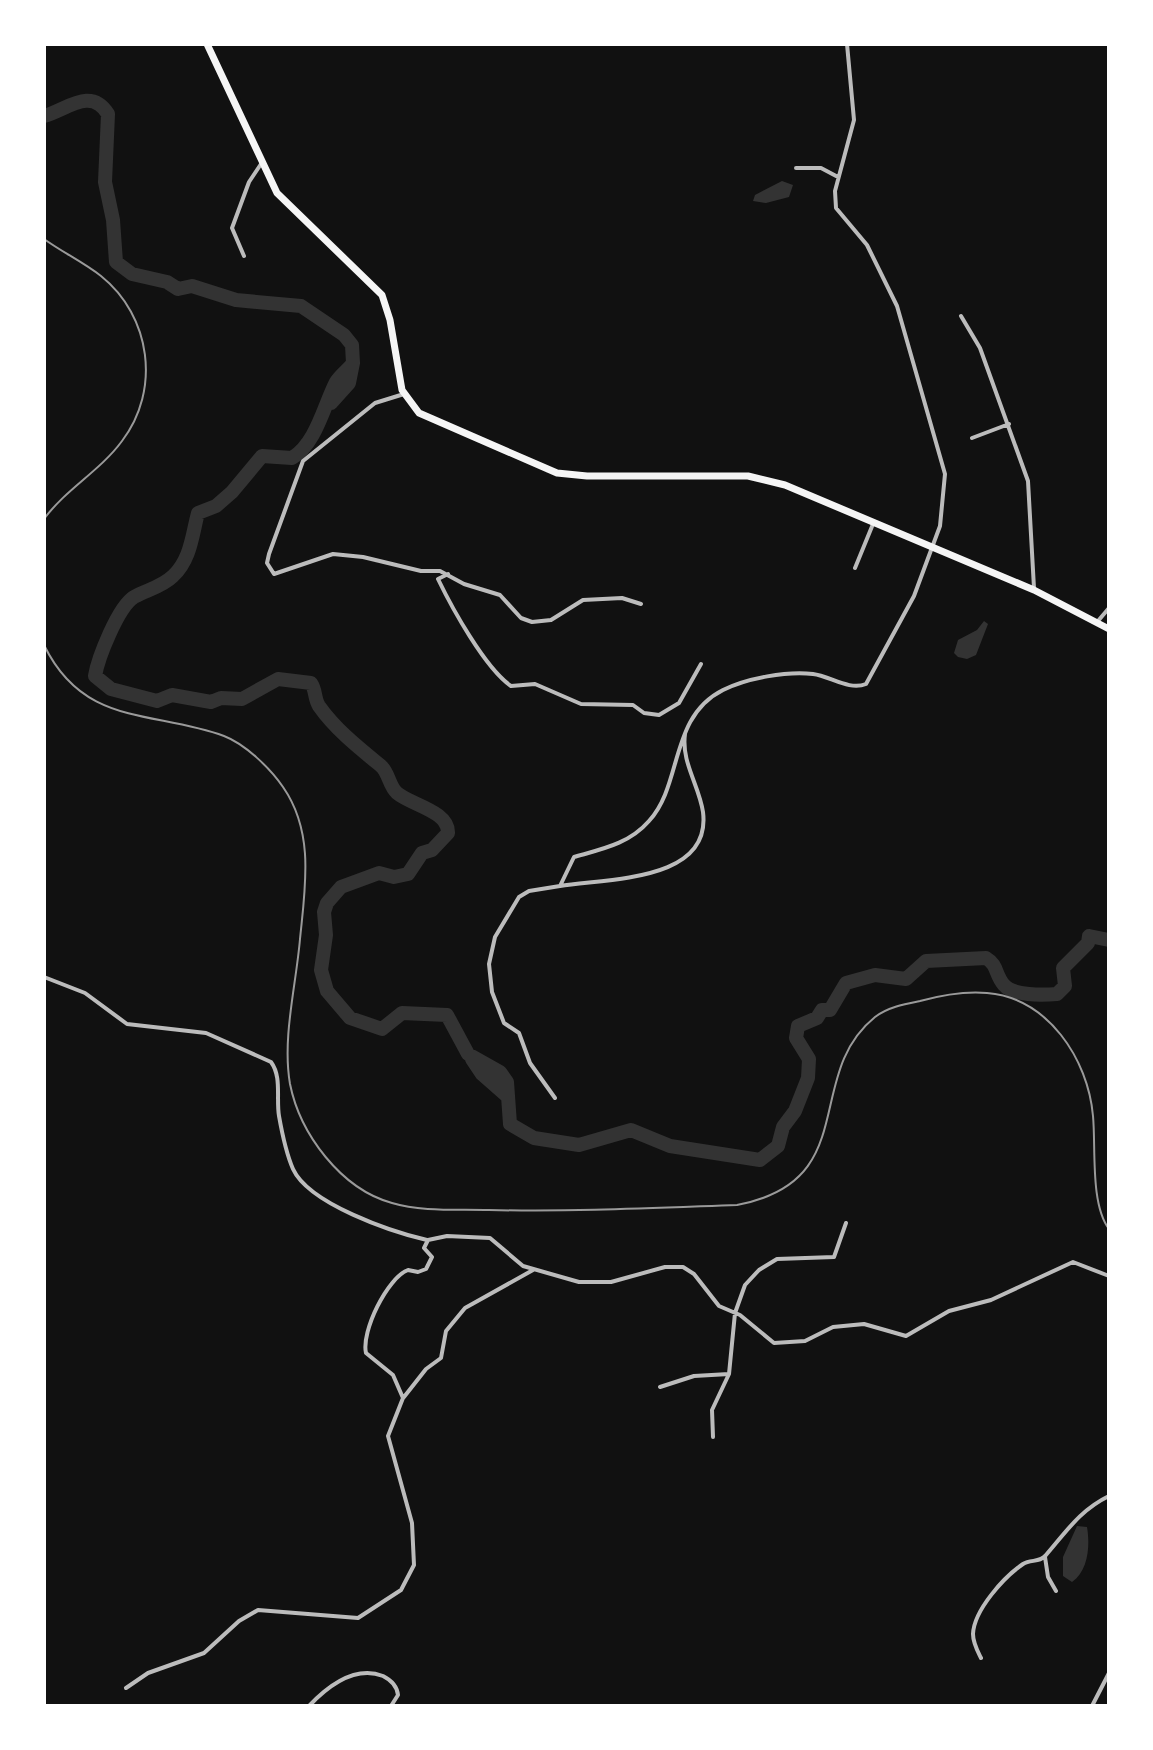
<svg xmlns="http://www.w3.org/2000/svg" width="1153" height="1750" font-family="Merriweather,serif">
<rect width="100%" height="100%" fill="#111"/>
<path fill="#333" d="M782,181L793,185L789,197L766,203L753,201L755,195Z
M984,621L988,624L976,655L967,659L958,657L954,653L958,640L977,630Z
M1077,1526L1087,1527C1090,1544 1089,1570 1072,1582L1063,1576V1557Z"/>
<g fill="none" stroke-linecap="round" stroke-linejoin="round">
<path stroke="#333" stroke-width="14" d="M44,116C66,110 91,86 108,114L105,182L113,220L116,262L132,274L167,282L178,289L192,286L236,300L301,306L344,335L352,345L353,363C348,370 340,375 336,382C324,405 316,444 292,458L262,456L232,492L216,506L198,513C192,535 191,559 173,576C162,587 146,590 134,597C118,607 98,658 95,676L111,689L157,701L172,695L211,702L221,698L242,699L278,679L311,683C316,690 314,698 319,706C335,729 359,748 381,766C389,773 389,786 397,793C411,805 449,811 448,833L432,850L422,853L408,874L394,877L379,873L341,887L327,903L324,912L326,935L321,970L327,991L350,1018L382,1029L402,1013L447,1015L468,1054L500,1072L507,1082L510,1124L534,1138L579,1145L631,1130L670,1146L760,1160L778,1146L783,1127L795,1111L808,1078L809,1059L796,1038L798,1026L817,1018L822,1010H830L846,983L875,975L906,979L926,961L986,958C998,965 995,975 1004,985C1013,996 1044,995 1057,994L1065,986L1063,968L1088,943L1089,936L1109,940
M331,403L349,383L353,363
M472,1059L482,1074L507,1096"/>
<path stroke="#bcbcbc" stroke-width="4" d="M796,168H821L838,177
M244,256L232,228L249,182L261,164
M961,316L980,348L1028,481L1034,588
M404,394L375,403L303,461L269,554L267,563L274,574L333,554L363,557L421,571H440L464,584L500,595L521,618L532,622L551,620L583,600L622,598L641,604
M972,438L1009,424
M855,568L873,524
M448,574L438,579C452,608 485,668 511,686L535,684L581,704L633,705L644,713L659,715L679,703L701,664
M1098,621L1109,608
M560,886C604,878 712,883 703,812C699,785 681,762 685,734
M44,977L85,993L127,1024L206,1033L271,1062C282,1077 276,1098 279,1116C282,1133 286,1153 293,1169C309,1204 392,1232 427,1240
M555,1098L530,1063L519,1033L504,1023L492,992L489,964L495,937L519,897L529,891L560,886L574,857C602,849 629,844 649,821C683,784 669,717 723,690C747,678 787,671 813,674C830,676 849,691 866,684L914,596L940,526L945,474L897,306L867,245L836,208L835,191L854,120L847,44
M660,1387L694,1376L729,1374
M404,1397L426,1369L441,1358L446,1331L465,1308L533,1270
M713,1437L712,1410L729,1374L735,1313L745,1285L759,1270L777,1259L834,1257L846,1223
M1045,1557L1048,1577L1056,1591
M981,1658C977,1650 973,1643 973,1634C974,1610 1004,1577 1023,1564C1031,1559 1040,1563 1046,1555C1066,1532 1080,1510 1109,1496
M126,1688L148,1673L204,1653L239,1621L258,1610L358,1618L401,1590L414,1565L412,1523L388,1436L403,1398L393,1375L366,1353C361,1332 387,1278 408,1270L418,1272L426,1269L432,1257L424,1248L428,1240L447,1236L490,1238L523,1266L579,1282H611L665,1267H683L694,1274L719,1306L740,1315L774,1343L805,1341L833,1327L864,1324L906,1336L949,1311L991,1300L1073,1262L1109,1276
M309,1706C327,1687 354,1665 383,1676C391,1680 397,1686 398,1695L391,1706
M1092,1706L1109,1673"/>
<path stroke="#f5f5f5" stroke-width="7" d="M207,44L277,193L382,295L390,320L402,390L419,413L557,473L587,476H748L785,485L1034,590L1109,629"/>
<path stroke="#9a9a9a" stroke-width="2" d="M44,239C62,252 83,262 101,276C151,316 161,390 122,441C100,471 66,489 44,519
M44,645C84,727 152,710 224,736C245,744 270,768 283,787C315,833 305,888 300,939C296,986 282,1038 290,1084C300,1134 341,1189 392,1203C422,1212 458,1209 489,1210C572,1212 654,1208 737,1205C863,1181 802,1076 875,1017C888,1007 905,1004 920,1001C942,995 965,991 987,993C1048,998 1088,1059 1093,1116C1096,1147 1090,1204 1109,1229"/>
</g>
<rect width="1153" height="1750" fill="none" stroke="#ffffff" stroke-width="92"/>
</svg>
